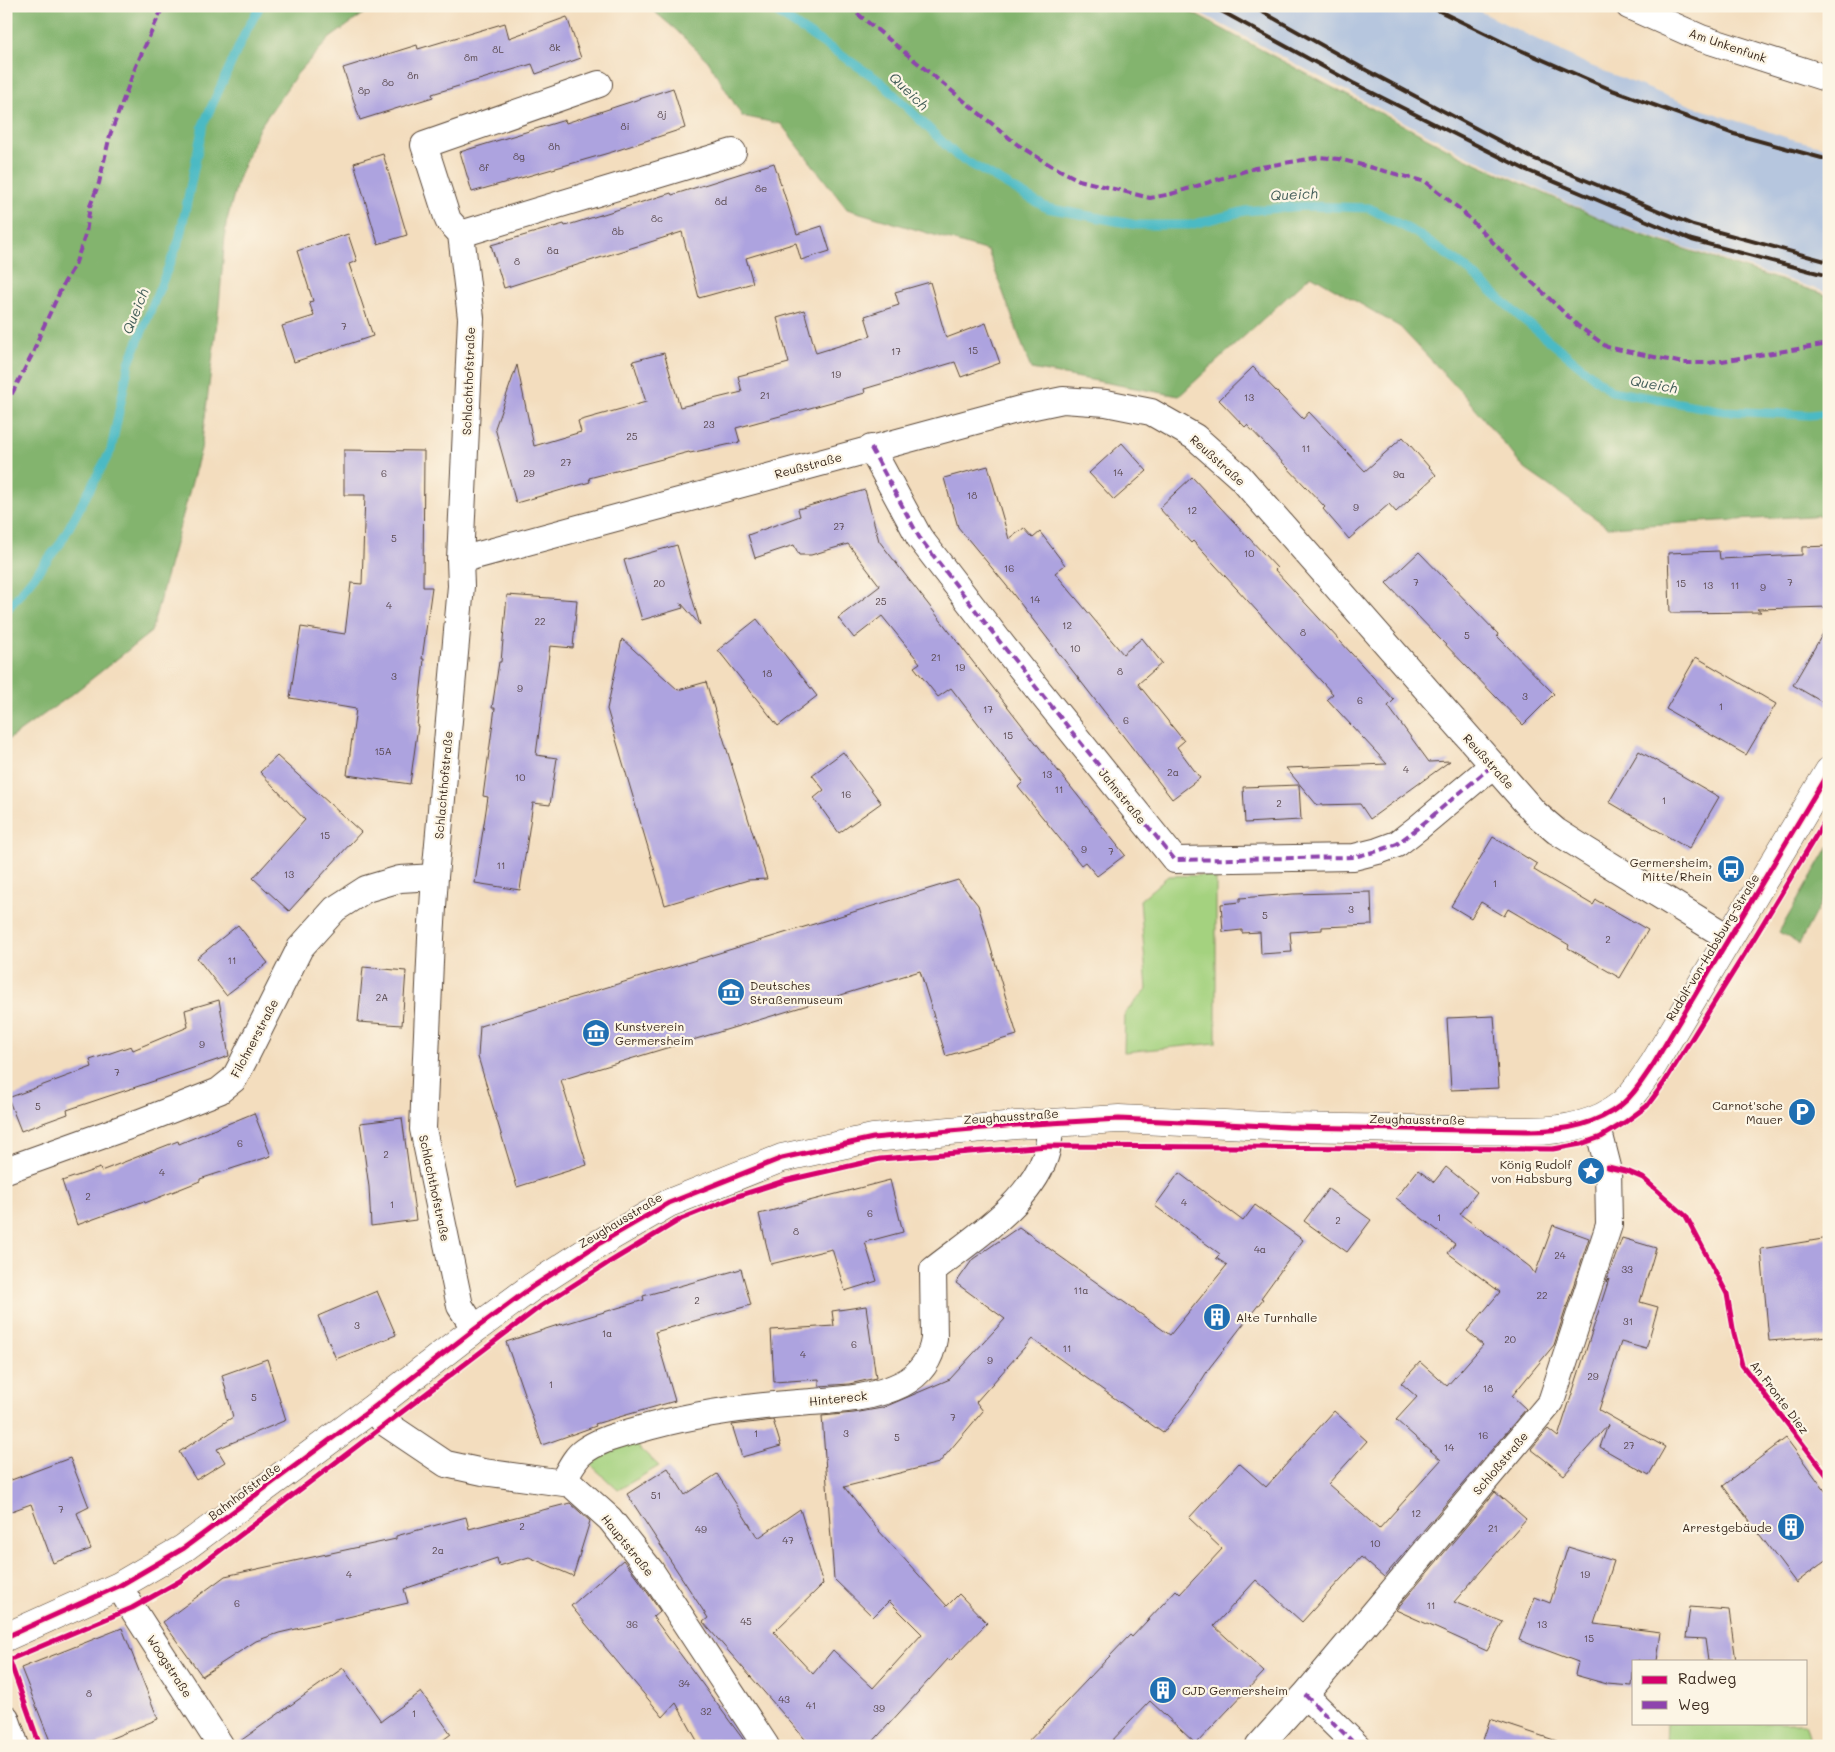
<svg xmlns="http://www.w3.org/2000/svg" width="1835" height="1752" font-family="Mali,sans-serif">
<rect width="100%" height="100%" fill="#fcf5e5"/>
<filter id="ink" filterUnits="userSpaceOnUse"><feTurbulence type="fractalNoise" baseFrequency=".02" numOctaves="2"/><feDisplacementMap in="SourceGraphic" scale="10" xChannelSelector="R" yChannelSelector="G"/><feConvolveMatrix kernelMatrix="1 2 1 2 8 2 1 2 1" color-interpolation-filters="sRGB"/></filter>
<filter id="wash" filterUnits="userSpaceOnUse"><feTurbulence type="fractalNoise" baseFrequency=".0096" numOctaves="4" result="noise"/><feDisplacementMap in="SourceGraphic" scale="20" xChannelSelector="R" yChannelSelector="G"/><feGaussianBlur stdDeviation="1.12" result="paint"/><feColorMatrix in="noise" values="0 0 0 0 0 0 0 0 0 0 0 0 0 0 0 0 0 1.4 0 .05"/><feComposite in="paint" operator="in"/></filter>
<g filter="url(#wash)">
<rect width="100%" height="100%" fill="#f3ddbe"/>
<path fill="#b6c6de" d="M1187,6H1469L1591,66L1695,107L1788,138L1829,148V293L1618,226L1466,155Z"/>
<path fill="#a4d27f" stroke="#707e4e" d="M1216,875V1043L1124,1052L1125,1013L1147,989L1140,900L1168,876Z
M630,1439L659,1466L618,1490L589,1463Z
M1667,1723H1805L1812,1746H1666Z"/>
<path fill="#83b46e" stroke="#5f6f46" d="M6,6H377L369,10L330,38L297,74L259,128L238,179L226,224L219,306L201,449L151,632L70,696L6,741Z
M648,6H1179L1465,158L1626,230L1829,296V515L1608,527L1525,469L1464,395L1400,327L1311,275L1179,396L1031,369L988,251L847,209L781,124L742,116L708,61L675,29Z
M1829,846V887L1799,944L1779,932Z"/>
<g fill="none" stroke-linecap="round" stroke-linejoin="round">
<path stroke="#4cbac4" stroke-width="9" d="M767,6L880,81L957,156L1047,208L1137,225H1190L1245,211L1304,206L1369,208L1416,233L1466,268L1519,316L1611,391L1724,411L1809,415L1829,413
M6,611L60,544L111,450L129,363L179,241L203,125L245,33L260,6"/>
</g>
<g id="blocks">
<path fill="#ada3df" d="M567,17L581,58L536,74L532,64L432,94L433,97L360,120L343,68L417,45L418,49L505,23L509,38Z
M673,88L685,128L612,152L472,192L460,152L565,120L566,123Z
M383,154L407,235L378,244L354,163Z
M774,163L797,234L822,226L830,251L801,260L796,243L746,258L753,283L699,298L682,232L504,288L491,245L564,224L565,226L671,193L672,195Z
M348,234L357,261L349,264L373,336L294,362L282,326L314,316L309,302L313,301L297,251Z
M930,282L946,338L986,323L1000,363L961,377L955,362L864,389L865,393L736,428L740,442L690,453L689,452L589,478L590,482L516,503L495,428L517,365L534,446L581,432L578,421L646,402L633,361L664,353L680,407L742,392L738,376L789,363L777,318L804,310L816,353L871,336L865,316L899,305L895,292Z
M1253,367L1303,419L1309,412L1365,471L1403,437L1436,475L1396,512L1389,504L1349,539L1323,509L1325,507L1247,425L1245,427L1219,400Z
M1122,443L1147,471L1114,500L1089,473Z
M344,450L424,451L423,587H432L422,659H424L417,726H418L410,784L347,775L356,709L290,698L301,627L345,634L351,583L362,584L365,495H344Z
M988,466L1009,539L1024,528L1033,538L1040,532L1065,565L1055,573L1123,654L1142,638L1162,663L1138,684L1184,741L1177,747L1200,778L1172,799L1006,585L958,527L944,478Z
M1192,477L1277,568L1275,570L1394,700L1388,706L1429,762L1450,761L1370,819L1360,804L1317,805L1286,768L1387,764L1327,699L1333,694L1193,541L1191,543L1159,508Z
M865,490L879,541L1039,747L1125,855L1097,876L1085,862L1081,865L1018,787L1023,782L951,688L938,697L914,667L920,663L882,616L854,638L838,618L880,586L848,544L811,555H799L794,545L755,558L748,535L800,516L798,509Z
M677,545L700,625L681,603L683,608L642,620L624,560Z
M1829,546V607L1757,609L1761,612L1670,613L1668,553L1719,551L1720,559L1802,555V547Z
M1419,552L1498,634L1497,636L1554,694L1523,725L1386,583Z
M507,595L577,600L573,648L550,646L536,755L557,758L550,805L533,803L520,890L475,883L488,797L483,796L495,708H492L499,662H501Z
M757,619L817,696L778,726L718,650Z
M1829,623V706L1793,685Z
M622,639L678,690L706,682L767,879L748,880L665,905L607,709Z
M1696,657L1776,704L1746,755L1666,709Z
M1639,751L1719,797L1689,849L1609,802Z
M843,752L881,803L839,833L814,798L824,790L812,775Z
M277,756L361,832L289,911L253,878L305,820L260,772Z
M1299,785L1301,820L1245,823L1243,787Z
M1493,837L1537,864L1534,870L1593,905L1596,900L1648,930L1620,978L1568,948L1569,945L1508,909L1504,916L1481,902L1471,918L1451,906Z
M958,880L978,905L1017,1035L946,1056L920,971L561,1080L587,1165L517,1187L478,1057L480,1026Z
M1371,892L1372,925L1322,927V930L1290,932L1292,952L1261,954L1260,932L1242,933V930L1223,932L1221,904L1240,902V898L1293,894Z
M238,925L268,963L226,995L197,958Z
M363,967L406,971L402,1025L358,1022Z
M219,1000L229,1056L67,1110L68,1114L21,1131L8,1098L92,1067L90,1060L131,1046L133,1050L188,1027L185,1010Z
M1494,1016L1499,1088L1451,1090L1447,1018Z
M254,1113L271,1156L200,1179V1181L145,1203L144,1201L77,1225L62,1181L100,1168L101,1171L178,1141L179,1144Z
M402,1118L416,1220L371,1226L369,1187L360,1123Z
M1446,1167L1477,1192L1460,1214L1530,1267L1535,1274L1553,1225L1589,1238L1554,1345L1512,1396L1526,1409L1384,1577L1361,1557L1302,1622L1256,1580L1214,1626L1264,1672L1196,1744L1150,1701L1107,1746H1024L1130,1635L1132,1637L1176,1590L1180,1594L1222,1549L1189,1518L1239,1463L1266,1487L1334,1411L1367,1441L1328,1484L1379,1529L1441,1460L1396,1420L1417,1397L1401,1383L1420,1362L1447,1386L1483,1345L1467,1331L1500,1292L1448,1253L1455,1244L1396,1198L1418,1170L1434,1182Z
M1179,1173L1243,1221L1255,1205L1303,1240L1261,1298L1263,1299L1210,1367L1193,1394L1163,1433L1032,1339L976,1402L983,1411L939,1463L844,1487L879,1531L947,1606L959,1594L987,1623L950,1661L948,1659L869,1746H811L703,1622L708,1618L627,1494L668,1468L685,1495L717,1474L758,1538L800,1509L823,1584L774,1632L813,1674L833,1650L873,1688L922,1634L889,1601L873,1617L834,1579L822,1416L854,1413L882,1408L950,1379L1005,1319L956,1283L973,1259L1019,1227L1170,1335L1227,1265L1216,1258L1220,1254L1155,1206Z
M890,1180L903,1232L865,1242L877,1281L845,1291L832,1249L771,1264L759,1214Z
M1328,1189L1371,1220L1347,1252L1304,1221Z
M1622,1238L1656,1248L1640,1302L1658,1307L1646,1349L1621,1342L1599,1410L1665,1447L1649,1475L1600,1447L1608,1425L1564,1475L1531,1449L1548,1429L1558,1437L1609,1279L1606,1282Z
M1829,1238V1336L1769,1341L1761,1249Z
M741,1269L751,1305L655,1332L675,1401L595,1424L596,1426L542,1445L506,1342L561,1324V1325L644,1300L643,1296Z
M377,1291L396,1335L336,1359L318,1316Z
M866,1306L876,1378L849,1384L819,1386V1379L774,1382L771,1330L834,1326L832,1311Z
M267,1359L286,1420L217,1449L225,1462L196,1480L179,1452L233,1417L222,1375Z
M773,1420L781,1446L742,1457L732,1425Z
M1786,1438L1829,1496V1558L1796,1583L1723,1486Z
M70,1458L89,1507L77,1513L91,1549L53,1563L31,1504L6,1513V1482Z
M1495,1492L1526,1519L1454,1602L1503,1622L1487,1651L1396,1610Z
M570,1503L590,1521L573,1576L529,1557L499,1566L497,1558L404,1589L408,1603L279,1633L256,1641L202,1676L163,1622L225,1576L396,1539V1536L466,1517L469,1529Z
M1568,1547L1614,1561L1594,1624L1661,1632L1657,1661H1634L1632,1686L1607,1684L1575,1675L1578,1662L1519,1640L1535,1597L1550,1603Z
M623,1560L639,1580L660,1611L653,1617L748,1746H700L676,1703L663,1717L571,1606Z
M1690,1607L1729,1610L1736,1661H1708L1705,1639L1686,1638Z
M122,1628L158,1719L93,1746H52L21,1668Z
M343,1668L381,1721L421,1692L451,1734L435,1746H236V1744Z
M1490,1719L1557,1741L1556,1746H1481Z"/>
</g>
</g>
<g filter="url(#ink)">
<use href="#blocks" fill-opacity="0" stroke="#574536" stroke-width="1"/>
<g fill="none" stroke-linecap="round" stroke-linejoin="round">
<g stroke="#574536" stroke-width="28">
<path id="minor" d="M1629,6L1701,38L1829,79
M461,234L733,152
M871,448L919,537L1003,646L1175,860L1354,857L1378,851L1397,844L1419,827L1493,765
M460,560L1020,409L1063,400L1106,403L1151,412L1195,437L1240,477L1535,813L1556,831L1586,850L1729,938
M6,1170L140,1122L219,1091L234,1079L243,1062L300,948L335,909L366,889L400,879L435,877
M475,1329L460,1306L423,1129L431,938L435,877L461,586L460,560L471,318L461,234L448,220L424,145L599,84
M373,1408L385,1423L446,1464L483,1472L571,1484L610,1519L651,1571L766,1746
M562,1482C569,1471 574,1458 584,1451C599,1440 617,1436 634,1431C687,1415 743,1407 798,1403C834,1400 870,1400 902,1384C921,1374 931,1359 934,1339L933,1270C972,1239 1028,1205 1045,1157C1049,1146 1050,1134 1051,1123
M119,1586L132,1608L221,1746
M1305,1695L1357,1746
M6,1718L16,1746
M1259,1746L1305,1695L1551,1402L1609,1225L1608,1167L1596,1120"/>
</g>
<g stroke="#574536" stroke-width="29">
<path id="tertiary" d="M6,1637L119,1586L184,1548L373,1408L475,1329L532,1287L600,1243L669,1203L782,1158L873,1138L1016,1125L1119,1119L1288,1127L1528,1131C1560,1131 1595,1126 1621,1105C1634,1095 1643,1079 1653,1065L1829,771"/>
</g>
<use href="#minor" stroke="#fff" stroke-width="26"/>
<use href="#tertiary" stroke="#fff" stroke-width="28"/>
<path stroke="#3b2a1e" stroke-width="4" d="M1212,6L1353,83L1524,169L1692,240L1829,276
M1252,6L1366,70L1530,157L1693,225L1829,262
M1429,6L1511,46L1612,90L1734,134L1829,160"/>
<path stroke="#8e44ad" stroke-width="4" stroke-dasharray="8 4" stroke-linecap="butt" d="M848,6L1018,145L1050,165L1079,180L1150,198L1171,194L1255,168L1320,157L1339,159L1426,182L1461,210L1533,283L1577,325L1607,347L1683,363H1709L1829,344
M6,405L33,353L41,332L64,283L75,265L86,233L90,206L99,183L110,135L136,66L160,13L164,6
M871,448L919,537L1003,646L1175,860L1354,857L1378,851L1397,844L1419,827L1493,765
M1305,1695L1357,1746"/>
<g stroke="#fcf5e5" stroke-width="8">
<path id="cycleway" d="M1608,1167L1629,1172L1643,1178L1686,1216L1727,1294L1734,1334L1742,1365L1829,1478
M6,1637L119,1586L184,1548L373,1408L475,1329L532,1287L600,1243L669,1203L782,1158L873,1138L1016,1125L1119,1119L1288,1127L1528,1131C1560,1131 1595,1126 1621,1105C1634,1095 1643,1079 1653,1065L1829,771
M6,1650L40,1746
M6,1661L132,1608L180,1581L541,1306L608,1263L681,1219L738,1196L784,1181L880,1159L1048,1146L1553,1149L1581,1144L1601,1137L1624,1123L1647,1106L1664,1083L1747,950L1829,814"/>
</g>
<use href="#cycleway" stroke="#d6006c" stroke-width="5"/>
</g>
</g>
<defs>
<g id="bus-disc" transform="scale(1.4375)"><circle r="9.5" fill="#1f6fb2" stroke="#fcf5e5"/><path d="M-5-6H5V4H4V6H2V4H-2V6H-4V4H-5ZM-3.5-4V0h7V-4ZM-3.5 1.2v1.5H-2V1.2ZM2 1.2v1.5H3.5V1.2Z" fill="#fff"/></g>
<g id="museum-disc" transform="scale(1.4375)"><circle r="9.5" fill="#1f6fb2" stroke="#fcf5e5"/><path d="M0-6L6-3V-2H-6V-3ZM-5-1h2V3h-2ZM-1-1h2V3h-2ZM3-1h2V3H3ZM-6 4H6V6H-6Z" fill="#fff"/></g>
<g id="parking-disc" transform="scale(1.4375)"><circle r="9.5" fill="#1f6fb2" stroke="#fcf5e5"/><path d="M-3.5-5.5H1a3.5 3.5 0 0 1 0 7H-1V5.5H-3.5ZM-1-3.4V-.6H.8a1.4 1.4 0 0 0 0-2.8Z" fill="#fff"/></g>
<g id="sight-disc" transform="scale(1.4375)"><circle r="9.5" fill="#1f6fb2" stroke="#fcf5e5"/><path d="M0-6L1.8-2.2L6-1.7L2.9 1.2L3.7 5.4L0 3.3L-3.7 5.4L-2.9 1.2L-6-1.7L-1.8-2.2Z" fill="#fff"/></g>
<g id="building-disc" transform="scale(1.4375)"><circle r="9.5" fill="#1f6fb2" stroke="#fcf5e5"/><path d="M-4-6H4V6H1V3H-1V6H-4ZM-2.5-4.3h1.7v1.8h-1.7ZM.8-4.3h1.7v1.8H.8ZM-2.5-1h1.7V.8h-1.7ZM.8-1h1.7V.8H.8Z" fill="#fff"/></g>
</defs>
<g fill-rule="evenodd">
<use href="#bus-disc" x="1731" y="869"/>
<use href="#museum-disc" x="731" y="992"/>
<use href="#museum-disc" x="596" y="1033"/>
<use href="#parking-disc" x="1802" y="1112"/>
<use href="#sight-disc" x="1591" y="1171"/>
<use href="#building-disc" x="1217" y="1317"/>
<use href="#building-disc" x="1791" y="1527"/>
<use href="#building-disc" x="1163" y="1690"/>
</g>
<g text-anchor="middle" dominant-baseline="central" stroke-width="4.5" stroke-linejoin="round" paint-order="stroke">
<g font-size="10" fill="#58484e">
<text x="555" y="47">8k</text>
<text x="498" y="49">8L</text>
<text x="471" y="57">8m</text>
<text x="413" y="75">8n</text>
<text x="388" y="82">8o</text>
<text x="364" y="90">8p</text>
<text x="662" y="114">8j</text>
<text x="625" y="126">8i</text>
<text x="554" y="146">8h</text>
<text x="519" y="156">8g</text>
<text x="484" y="167">8f</text>
<text x="761" y="188">8e</text>
<text x="721" y="201">8d</text>
<text x="657" y="218">8c</text>
<text x="618" y="231">8b</text>
<text x="553" y="250">8a</text>
<text x="517" y="261">8</text>
<text x="344" y="326">7</text>
<text x="973" y="350">15</text>
<text x="896" y="351">17</text>
<text x="836" y="374">19</text>
<text x="765" y="395">21</text>
<text x="1249" y="397">13</text>
<text x="709" y="424">23</text>
<text x="632" y="436">25</text>
<text x="1306" y="448">11</text>
<text x="566" y="462">27</text>
<text x="1118" y="472">14</text>
<text x="384" y="473">6</text>
<text x="529" y="473">29</text>
<text x="1399" y="474">9a</text>
<text x="972" y="495">18</text>
<text x="1356" y="507">9</text>
<text x="1192" y="510">12</text>
<text x="839" y="526">27</text>
<text x="394" y="538">5</text>
<text x="1249" y="553">10</text>
<text x="1009" y="568">16</text>
<text x="1416" y="582">7</text>
<text x="1790" y="582">7</text>
<text x="659" y="583">20</text>
<text x="1681" y="583">15</text>
<text x="1708" y="585">13</text>
<text x="1735" y="585">11</text>
<text x="1763" y="587">9</text>
<text x="1035" y="599">14</text>
<text x="881" y="601">25</text>
<text x="389" y="605">4</text>
<text x="540" y="621">22</text>
<text x="1067" y="625">12</text>
<text x="1303" y="632">8</text>
<text x="1467" y="635">5</text>
<text x="1075" y="648">10</text>
<text x="936" y="657">21</text>
<text x="960" y="667">19</text>
<text x="1120" y="671">8</text>
<text x="767" y="673">18</text>
<text x="394" y="676">3</text>
<text x="520" y="688">9</text>
<text x="1525" y="696">3</text>
<text x="1360" y="700">6</text>
<text x="1721" y="706">1</text>
<text x="988" y="709">17</text>
<text x="1126" y="720">6</text>
<text x="1008" y="735">15</text>
<text x="383" y="751">15A</text>
<text x="1406" y="769">4</text>
<text x="1173" y="772">2a</text>
<text x="1047" y="774">13</text>
<text x="520" y="777">10</text>
<text x="1059" y="789">11</text>
<text x="846" y="794">16</text>
<text x="1664" y="800">1</text>
<text x="1279" y="803">2</text>
<text x="325" y="835">15</text>
<text x="1084" y="849">9</text>
<text x="1111" y="851">7</text>
<text x="501" y="865">11</text>
<text x="289" y="874">13</text>
<text x="1495" y="883">1</text>
<text x="1351" y="909">3</text>
<text x="1265" y="915">5</text>
<text x="1608" y="939">2</text>
<text x="232" y="960">11</text>
<text x="382" y="997">2A</text>
<text x="202" y="1044">9</text>
<text x="117" y="1072">7</text>
<text x="38" y="1106">5</text>
<text x="240" y="1143">6</text>
<text x="386" y="1154">2</text>
<text x="162" y="1172">4</text>
<text x="88" y="1196">2</text>
<text x="1184" y="1202">4</text>
<text x="392" y="1204">1</text>
<text x="870" y="1213">6</text>
<text x="1439" y="1217">1</text>
<text x="1338" y="1220">2</text>
<text x="796" y="1231">8</text>
<text x="1260" y="1249">4a</text>
<text x="1560" y="1255">24</text>
<text x="1627" y="1269">33</text>
<text x="1081" y="1290">11a</text>
<text x="1542" y="1295">22</text>
<text x="697" y="1300">2</text>
<text x="1628" y="1321">31</text>
<text x="357" y="1325">3</text>
<text x="607" y="1333">1a</text>
<text x="1510" y="1339">20</text>
<text x="854" y="1344">6</text>
<text x="1067" y="1348">11</text>
<text x="803" y="1354">4</text>
<text x="990" y="1360">9</text>
<text x="1593" y="1376">29</text>
<text x="551" y="1384">1</text>
<text x="1488" y="1388">18</text>
<text x="254" y="1397">5</text>
<text x="953" y="1417">7</text>
<text x="756" y="1433">1</text>
<text x="846" y="1433">3</text>
<text x="1483" y="1435">16</text>
<text x="897" y="1437">5</text>
<text x="1629" y="1445">27</text>
<text x="1449" y="1447">14</text>
<text x="656" y="1495">51</text>
<text x="61" y="1509">7</text>
<text x="1416" y="1513">12</text>
<text x="522" y="1526">2</text>
<text x="1493" y="1528">21</text>
<text x="701" y="1529">49</text>
<text x="788" y="1540">47</text>
<text x="1375" y="1543">10</text>
<text x="438" y="1550">2a</text>
<text x="349" y="1574">4</text>
<text x="1585" y="1574">19</text>
<text x="237" y="1603">6</text>
<text x="1431" y="1605">11</text>
<text x="746" y="1621">45</text>
<text x="632" y="1624">36</text>
<text x="1542" y="1624">13</text>
<text x="1589" y="1638">15</text>
<text x="684" y="1683">34</text>
<text x="89" y="1693">8</text>
<text x="784" y="1699">43</text>
<text x="811" y="1705">41</text>
<text x="879" y="1708">39</text>
<text x="706" y="1711">32</text>
<text x="414" y="1713">1</text>
</g>
<g font-size="12" fill="#3b2a1e" stroke="#fcf5e5">
<text transform="translate(1728 45) rotate(19)">Am Unkenfunk</text>
<text transform="translate(468 381) rotate(-88)">Schlachthofstraße</text>
<text transform="translate(1218 460) rotate(42)">Reußstraße</text>
<text transform="translate(808 465) rotate(-15)">Reußstraße</text>
<text transform="translate(1489 761) rotate(48)">Reußstraße</text>
<text transform="translate(443 785) rotate(-85)">Schlachthofstraße</text>
<text transform="translate(1123 796) rotate(51)">Jahnstraße</text>
<text transform="translate(1712 947) rotate(-59)">Rudolf-von-Habsburg-Straße</text>
<text transform="translate(254 1038) rotate(-62)">Filchnerstraße</text>
<text transform="translate(1011 1116) rotate(-4)">Zeughausstraße</text>
<text transform="translate(1417 1119) rotate(1)">Zeughausstraße</text>
<text transform="translate(435 1188) rotate(78)">Schlachthofstraße</text>
<text transform="translate(620 1220) rotate(-31)">Zeughausstraße</text>
<text transform="translate(1780 1397) rotate(53)">An Fronte Diez</text>
<text transform="translate(838 1398) rotate(-6)">Hintereck</text>
<text transform="translate(1500 1463) rotate(-50)">Schloßstraße</text>
<text transform="translate(244 1491) rotate(-37)">Bahnhofstraße</text>
<text transform="translate(628 1545) rotate(51)">Hauptstraße</text>
<text transform="translate(170 1666) rotate(57)">Woogstraße</text>
</g>
<g font-size="12" fill="#3b2a1e" stroke="#fcf5e5" text-anchor="end">
<text x="1712" y="862">Germersheim,<tspan x="1712" dy="14">Mitte/Rhein</tspan></text>
<text x="750" y="985" text-anchor="start">Deutsches<tspan x="750" dy="14">Straßenmuseum</tspan></text>
<text x="615" y="1026" text-anchor="start">Kunstverein<tspan x="615" dy="14">Germersheim</tspan></text>
<text x="1783" y="1105">Carnot'sche<tspan x="1783" dy="14">Mauer</tspan></text>
<text x="1572" y="1164">König Rudolf<tspan x="1572" dy="14">von Habsburg</tspan></text>
<text x="1236" y="1317" text-anchor="start">Alte Turnhalle</text>
<text x="1772" y="1527">Arrestgebäude</text>
<text x="1182" y="1690" text-anchor="start">CJD Germersheim</text>
</g>
<g font-size="14" font-style="italic" fill="#415c58" stroke="#fcf5e5">
<text transform="translate(909 91) rotate(44)">Queich</text>
<text transform="translate(1294 194) rotate(-3)">Queich</text>
<text transform="translate(135 311) rotate(-68)">Queich</text>
<text transform="translate(1654 384) rotate(10)">Queich</text>
</g>
</g>
<rect width="1835" height="1752" fill="none" stroke="#fcf5e5" stroke-width="25"/>
<rect x="1632" y="1660" width="175" height="65" fill="#fcf5e5" stroke="#afa495"/>
<rect x="1642" y="1676" width="25" height="8" fill="#d6006c" stroke="#afa495"/>
<text x="1678" y="1684" font-size="15" fill="#3b2a1e">Radweg</text>
<rect x="1642" y="1701" width="25" height="8" fill="#8e44ad" stroke="#afa495"/>
<text x="1678" y="1710" font-size="15" fill="#3b2a1e">Weg</text>
</svg>
